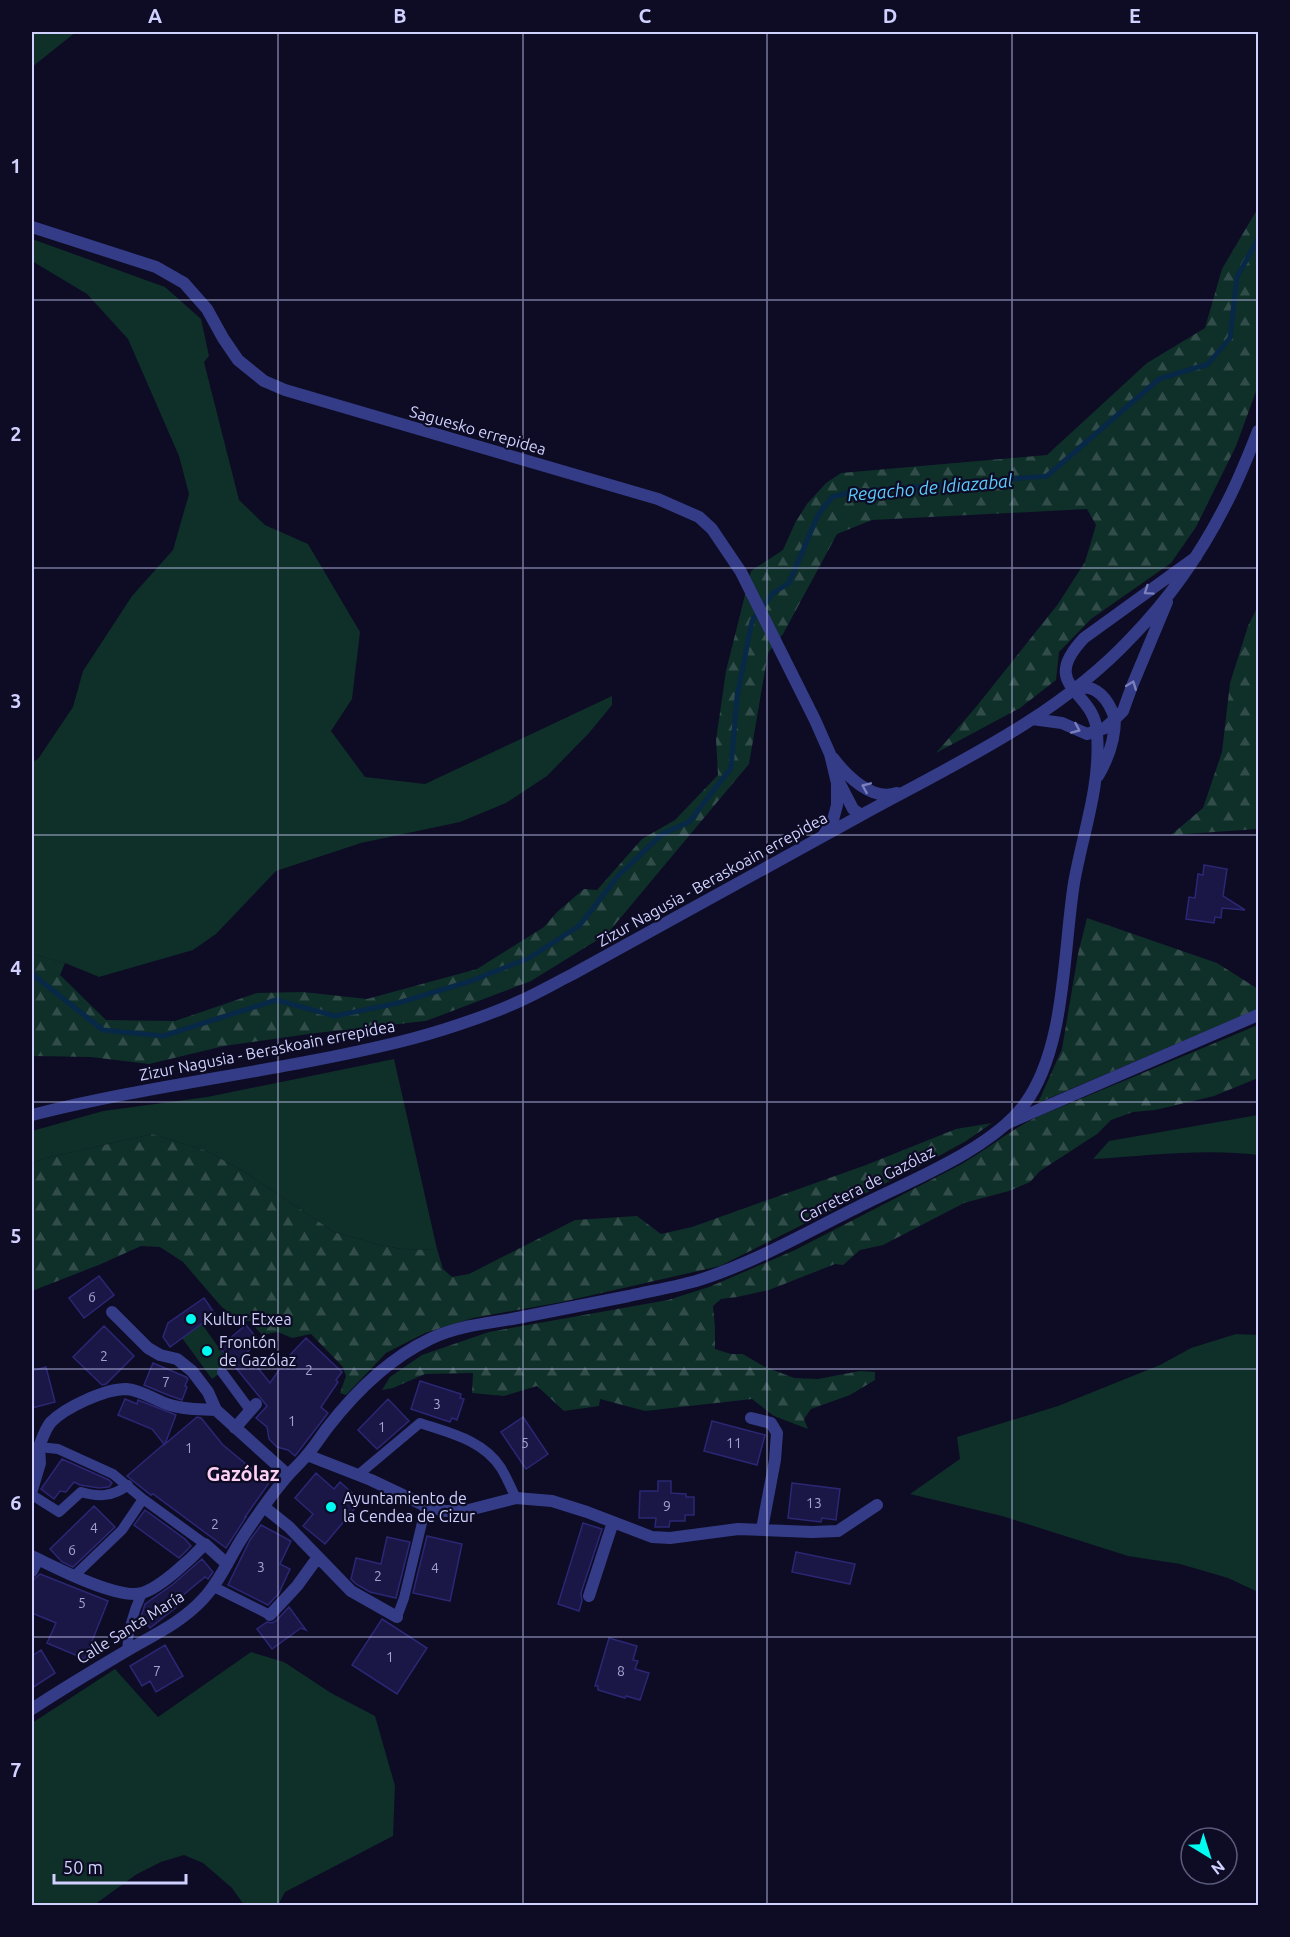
<svg xmlns="http://www.w3.org/2000/svg" width="1290" height="1937" font-family="Ubuntu,sans-serif">
<defs>
<pattern id="forest-firs" width="22" height="20" patternUnits="userSpaceOnUse" patternTransform="scale(1.5)"><rect width="22" height="20" fill="#0f2f29"/><path d="M5 1l3.5 6h-7zM16 11l3.5 6h-7z" fill="#314c49"/></pattern>
</defs>
<rect width="100%" height="100%" fill="#0d0c24"/>
<path fill="#0f2f29" d="M32,32H76L32,67Z
M32,239L165,287L201,319L209,356L204,362L239,500L265,525L308,544L360,632L352,699L331,731L365,777L425,784L612,696V705L589,733L547,776L506,803L460,822L361,843L276,871L216,934L193,950L99,977L65,963L32,954V762L38,759L73,707L83,671L132,596L173,550L189,494L179,456L128,339L87,294L32,261Z
M394,1059L437,1249L407,1250L380,1245L334,1232L248,1174L207,1151L152,1134L42,1159L32,1164V1131L103,1111L207,1097Z
M1258,1115V1155C1207,1148 1146,1156 1093,1159L1109,1141Z
M202,1324L231,1365L212,1379L182,1338Z
M1236,1334L1258,1335V1592L1228,1578L1180,1564L1128,1556L1002,1516L910,1494L960,1459L957,1437L1058,1406L1160,1365L1191,1348Z
M251,1652L284,1662L331,1693L375,1716L395,1786L393,1836L285,1892L278,1905H244L232,1888L203,1863L184,1855L161,1862L137,1874L94,1905H32V1723L115,1669L158,1717Z"/>
<path fill="url(#forest-firs)" d="M1258,208V386L1236,446L1196,527L1171,563L1091,619L1059,652L1056,680L1020,708L936,753L976,707L1058,604L1085,562L1096,525L1087,509L872,520L837,534L783,634L768,653L749,764L607,934L531,981L426,1021L316,1033L224,1046L149,1064L91,1057L34,1056L32,1058V954L65,963L60,975L106,1020L175,1021L257,993L303,992L367,999L477,969L544,927L557,912L584,889L597,890L642,839L675,820L718,775L716,740L726,671L751,571L783,550L795,523L807,504L826,483L841,473L1047,455L1147,363L1205,328L1222,269Z
M1258,606V829L1171,835L1203,808L1222,752L1230,683L1248,626Z
M1087,918L1217,963L1258,989V1009L1038,1103L1062,1049L1078,954Z
M1258,1025V1078L1214,1096L1155,1110L1133,1112L1111,1120L1097,1134L1040,1171L1030,1182L1009,1191L964,1203L883,1245L860,1250L843,1265L835,1264L769,1290L737,1297L721,1299L713,1306L715,1327V1349L731,1354H743L763,1366L794,1378L818,1379L860,1371L875,1372V1380L850,1395L811,1409L804,1419L808,1429L774,1416L752,1399L645,1411L600,1399L599,1406L564,1411L537,1386L504,1396L472,1393L473,1373L425,1374L393,1388L382,1390L390,1377L422,1355L489,1332L668,1300L709,1287L795,1250L960,1165C986,1150 1010,1130 1037,1117Z
M992,1123L966,1141L928,1162L720,1266L562,1302L473,1318L425,1333L386,1353L346,1395L340,1393L346,1376L343,1367L311,1334L292,1338L278,1332L262,1335L250,1321H238L220,1305L183,1262L160,1247L141,1246L101,1264L32,1291V1164L42,1159L152,1134L207,1151L248,1174L334,1232L380,1245L407,1250L437,1249L443,1269L452,1277L469,1274L575,1220L637,1216L661,1234L692,1227L866,1165L956,1129Z"/>
<g fill="none" stroke-linecap="round" stroke-linejoin="round">
<path stroke="#082848" stroke-width="5" d="M32,974L103,1030L163,1036L276,1000L335,1016L398,1003L471,981L529,958L579,926L618,876L662,834L689,822L731,768L737,697L752,621L773,593L789,583L818,515L832,497L852,492L1047,476L1159,379L1208,364L1230,338L1237,277L1258,239"/>
</g>
<path fill="#1a1747" stroke="#2b2774" stroke-width="1.5" d="M1204,865L1227,869L1223,896L1245,910L1222,908L1221,918L1215,917L1214,923L1186,919L1189,897L1195,898L1198,874L1203,875Z
M99,1276L114,1295L84,1318L69,1298Z
M204,1298L215,1314L170,1347L163,1337L168,1323Z
M246,1325L260,1342L246,1353L270,1383L288,1357L306,1338L342,1372L336,1380L338,1382L321,1407L328,1413L295,1456L288,1450L277,1447L269,1439L267,1427L256,1418L267,1406L219,1347Z
M104,1326L134,1356L106,1384L102,1385L73,1357Z
M153,1363L186,1377L188,1379L185,1386L187,1387L182,1400L168,1395L144,1385Z
M46,1367L55,1402L32,1408V1371Z
M420,1381L461,1394L460,1398L464,1399L457,1420L452,1418L450,1422L411,1409Z
M125,1399L137,1404L138,1400L176,1415L165,1444L197,1417L201,1418L223,1445L269,1483L245,1517H246L226,1548L153,1494L151,1495L127,1476L164,1444L152,1429L118,1415Z
M388,1399L409,1421L377,1449L358,1430Z
M523,1417L548,1454L526,1469L501,1432Z
M712,1421L765,1435L757,1465L704,1451Z
M62,1459L109,1480L112,1483L109,1487L99,1488L80,1485L74,1482L66,1492L60,1491L54,1499L41,1489Z
M316,1473L334,1489L340,1482L361,1501L325,1544L303,1526L313,1514L295,1498Z
M658,1481H671V1493L686,1494V1497H694V1515H685V1521H670L669,1527H655L656,1518H639L640,1491H658Z
M792,1483L840,1489L836,1520L822,1518L821,1522L788,1518Z
M94,1506L115,1527L73,1567L62,1562L50,1549Z
M145,1510L185,1539L191,1546L179,1558L134,1525Z
M583,1523L602,1529L581,1593L582,1601L579,1611L558,1604Z
M261,1525L291,1541L280,1564L290,1569L279,1593L268,1605L228,1585L250,1540Z
M427,1536L462,1544L450,1601L413,1593Z
M387,1537L410,1542L396,1598L370,1592L356,1584L351,1579L356,1558L381,1564Z
M796,1552L855,1564L850,1584L792,1572Z
M202,1559L213,1572L208,1579L205,1577L176,1601L179,1605L150,1628L141,1617L145,1604L172,1585Z
M40,1574L108,1601L85,1659L47,1643L56,1623L32,1613V1585L34,1579Z
M289,1607L306,1630L301,1628L272,1649L257,1629L267,1622L272,1623L276,1621Z
M382,1619L427,1648L397,1694L352,1665Z
M609,1638L637,1646L633,1660L638,1661L635,1669L649,1673L640,1700L626,1696L625,1698L598,1690V1686H595Z
M165,1645L183,1676L156,1692L150,1681L142,1686L130,1666Z
M41,1650L55,1673L32,1688V1656Z"/>
<g fill="none" stroke-linecap="round" stroke-linejoin="round">
<path stroke="#343c87" stroke-width="10" d="M222,1372L250,1410
M39,1447L58,1449L113,1474L143,1499L205,1544
M358,1475L420,1423C450,1433 483,1440 501,1468C507,1478 511,1488 516,1498
M32,1495L59,1512L81,1492C98,1497 113,1497 128,1485
M74,1576L122,1530L143,1499
M214,1587L270,1615
M397,1617L404,1598L426,1506
M127,1651C128,1629 133,1612 142,1593"/>
<path stroke="#343c87" stroke-width="12" d="M1008,1123L1258,1015
M112,1312L148,1348L160,1355L177,1359L192,1371L208,1392L216,1410L288,1475
M751,1418L771,1423L777,1433L775,1460L762,1529
M235,1428L256,1404
M32,1449L39,1447C42,1439 45,1429 51,1422C66,1407 105,1389 126,1389C142,1390 156,1401 170,1405C185,1410 201,1409 216,1410
M307,1455L371,1480L426,1506L445,1511H465L516,1498L552,1501L587,1512L652,1537L670,1538L738,1529L812,1532L838,1531L877,1505
M32,1490L40,1463L39,1447
M264,1507L289,1527L351,1591L397,1617
M32,1556C54,1567 118,1600 142,1593C160,1588 192,1558 205,1544L227,1564
M32,1571L38,1559
M589,1596L613,1522
M270,1615L297,1586L318,1557"/>
<path stroke="#343c87" stroke-width="12" d="M32,227L156,267L184,283L207,309L223,338L238,360L264,381L285,390L658,499L699,517L712,529L741,572L815,720L830,754L837,783V805L833,820L823,836
M1032,719L1062,723L1087,734L1105,728L1115,719C1109,700 1096,682 1075,689
M833,758C846,775 872,802 897,793
M1098,776C1108,759 1115,739 1115,719L1123,711L1132,686L1167,602
M839,782L853,809L861,815
M32,1115C153,1084 277,1072 399,1042C436,1033 485,1017 520,1001C538,993 555,983 573,974C671,920 769,866 867,812C959,762 1058,716 1131,638C1169,599 1200,555 1225,506C1238,482 1248,456 1258,431
M32,1709C65,1687 99,1667 133,1647C158,1633 184,1620 203,1599C221,1580 230,1556 244,1535C258,1514 273,1492 290,1473C296,1467 302,1461 307,1455C315,1446 321,1436 328,1427C356,1391 388,1359 430,1339C455,1327 485,1323 512,1319C551,1311 590,1304 629,1296C651,1291 674,1287 696,1281C752,1264 805,1233 858,1207C909,1181 990,1150 1024,1105C1066,1049 1063,952 1074,883C1083,832 1101,786 1097,733C1095,689 1037,688 1084,638L1196,557"/>
</g>
<defs><path id="oneway-chevron" d="M-2-3.5L2.5 0L-2 3.5" fill="none" stroke-width="1.6" stroke-linecap="round" stroke-linejoin="round" transform="scale(1.5)"/></defs>
<g stroke="#7a7fbd">
<use href="#oneway-chevron" transform="translate(1148 591) rotate(145)"/>
<use href="#oneway-chevron" transform="translate(1132 685) rotate(-69)"/>
<use href="#oneway-chevron" transform="translate(1076 729) rotate(24)"/>
<use href="#oneway-chevron" transform="translate(866 787) rotate(-157)"/>
</g>
<path fill="none" stroke="#d0d1ff" stroke-width="1.5" stroke-opacity="0.55" d="M278,32V1906M523,32V1906M767,32V1906M1012,32V1906M32,300H1258M32,568H1258M32,835H1258M32,1102H1258M32,1369H1258M32,1637H1258"/>
<g fill="#00fbf0" stroke="#0d0c24" stroke-width="2">
<circle cx="191" cy="1319" r="6"/>
<circle cx="207" cy="1351" r="6"/>
<circle cx="331" cy="1507" r="6"/>
</g>
<g text-anchor="middle" dominant-baseline="central" stroke-width="4.5" stroke-linejoin="round" paint-order="stroke">
<g font-size="14" fill="#a2a2d1">
<text x="92" y="1297">6</text>
<text x="104" y="1356">2</text>
<text x="309" y="1370">2</text>
<text x="166" y="1382">7</text>
<text x="437" y="1404">3</text>
<text x="292" y="1421">1</text>
<text x="382" y="1427">1</text>
<text x="525" y="1443">5</text>
<text x="734" y="1443">11</text>
<text x="189" y="1448">1</text>
<text x="814" y="1503">13</text>
<text x="667" y="1506">9</text>
<text x="215" y="1524">2</text>
<text x="94" y="1528">4</text>
<text x="72" y="1550">6</text>
<text x="261" y="1567">3</text>
<text x="435" y="1568">4</text>
<text x="378" y="1576">2</text>
<text x="82" y="1603">5</text>
<text x="390" y="1657">1</text>
<text x="157" y="1671">7</text>
<text x="621" y="1671">8</text>
</g>
<g font-size="16" fill="#d0d1ff" stroke="#0d0c24">
<text transform="translate(478 430) rotate(16)">Saguesko errepidea</text>
<text transform="translate(712 879) rotate(-29)">Zizur Nagusia - Beraskoain errepidea</text>
<text transform="translate(267 1050) rotate(-11)">Zizur Nagusia - Beraskoain errepidea</text>
<text transform="translate(867 1184) rotate(-27)">Carretera de Gazólaz</text>
<text transform="translate(130 1627) rotate(-32)">Calle Santa María</text>
</g>
<g font-size="16" fill="#d0d1ff" stroke="#0d0c24" text-anchor="start">
<text x="203" y="1319">Kultur Etxea</text>
<text x="219" y="1342">Frontón<tspan x="219" dy="18">de Gazólaz</tspan></text>
<text x="343" y="1498">Ayuntamiento de<tspan x="343" dy="18">la Cendea de Cizur</tspan></text>
</g>
<g font-size="18" font-style="italic" fill="#5ecbff" stroke="#0d0c24">
<text transform="translate(930 487) rotate(-5)">Regacho de Idiazabal</text>
</g>
<g font-size="20" font-weight="bold" fill="#ffd2f5" stroke="#0d0c24">
<text x="243" y="1473">Gazólaz</text>
</g>
</g>
<rect width="1290" height="1937" fill="none" stroke="#0d0c24" stroke-width="66"/>
<g transform="translate(1209 1856) rotate(142)"><circle r="28" fill="#0d0c24" stroke="#5b5b7c" stroke-width="1.5"/>
<path d="M0-4.5L10 22L0 15L-10 22Z" fill="#00fbf0"/>
<text y="-9" font-size="16" font-weight="bold" text-anchor="middle" fill="#d0d1ff">N</text>
</g>
<path d="M54 1874v9h132v-9" fill="none" stroke="#d0d1ff" stroke-width="3"/>
<text x="63" y="1874" font-size="18" fill="#d0d1ff" stroke="#0d0c24" stroke-width="4.5" paint-order="stroke">50 m</text>
<rect x="33" y="33" width="1224" height="1871" fill="none" stroke="#d0d1ff" stroke-width="2"/>
<g font-size="20" text-anchor="middle" font-weight="bold" fill="#d0d1ff">
<text x="155" y="23">A</text>
<text x="400" y="23">B</text>
<text x="645" y="23">C</text>
<text x="890" y="23">D</text>
<text x="1135" y="23">E</text>
<text x="16" y="173">1</text>
<text x="16" y="441">2</text>
<text x="16" y="708">3</text>
<text x="16" y="975">4</text>
<text x="16" y="1243">5</text>
<text x="16" y="1510">6</text>
<text x="16" y="1777">7</text>
</g>
</svg>
